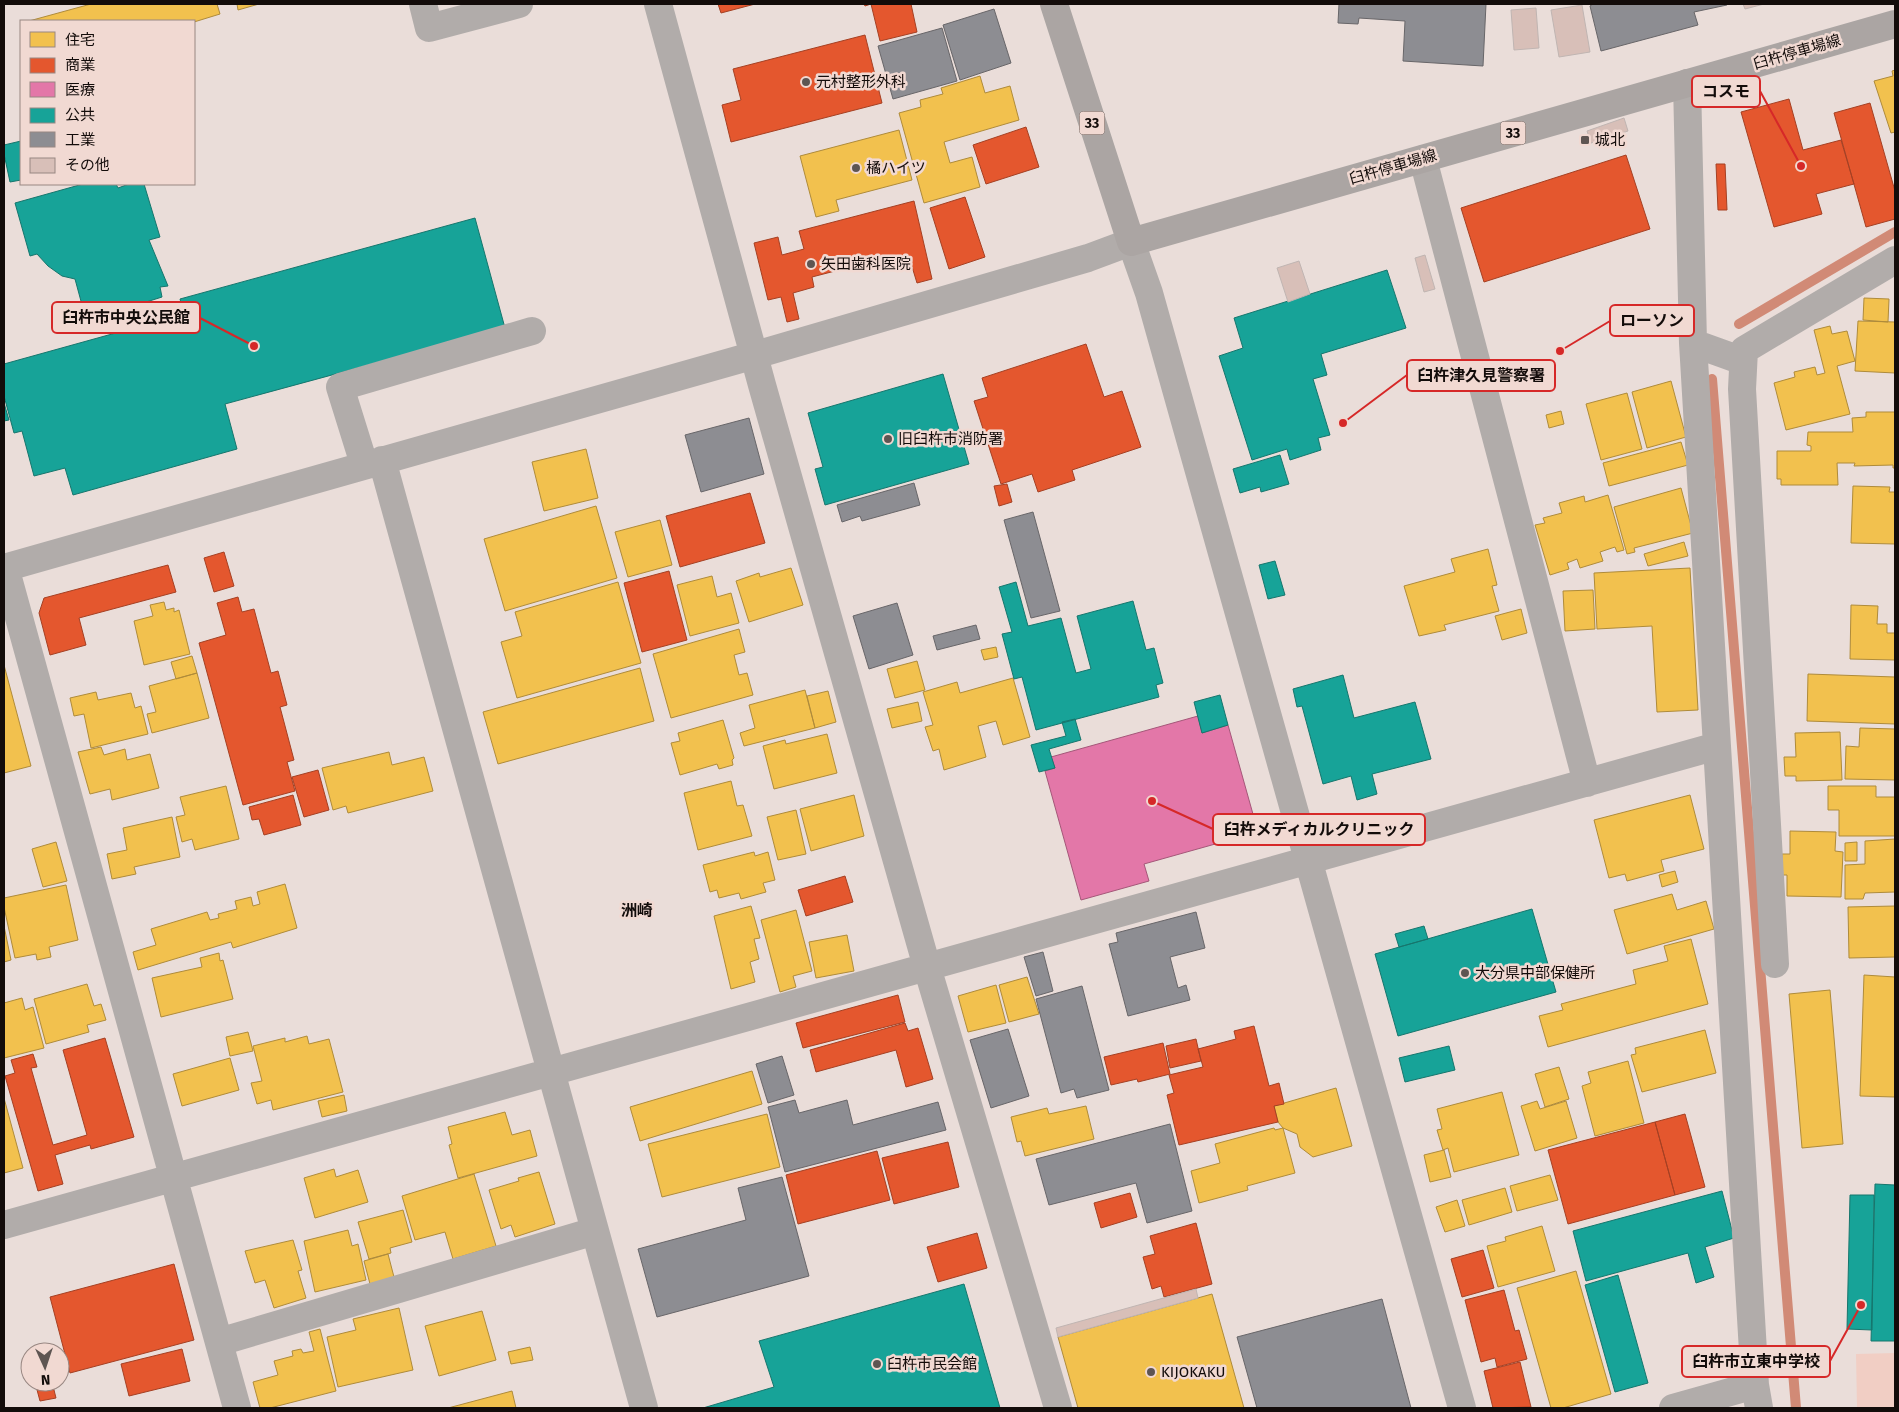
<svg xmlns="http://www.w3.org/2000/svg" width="1899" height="1412" font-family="'Fira Sans','Noto Sans JP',sans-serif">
<rect width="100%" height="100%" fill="#eaddd9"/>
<path fill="#f1cec4" d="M1895,1353V1408H1857L1856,1354Z"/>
<path fill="#f2c14e" stroke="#af8b3a" d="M91,4H217L220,14L194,22L29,21Z
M237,4H259L238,10Z
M1895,70V132L1891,133L1874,81L1893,76L1892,71Z
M980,76L985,93L1010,86L1019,120L944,142L950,163L972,157L980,187L924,203L899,113L921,107L920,100L943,94L941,88Z
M899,130L912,180L836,200L839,211L816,217L800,156Z
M1864,298L1889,299L1888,322L1863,320Z
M1858,321L1895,322V373L1855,371Z
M1830,326L1832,334L1847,331L1855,361L1837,366L1850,414L1786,430L1774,383L1795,377L1794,372L1815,367L1817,375L1825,373L1814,330Z
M1671,381L1686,437L1647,448L1632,392Z
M1627,393L1642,449L1601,460L1586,404Z
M1561,411L1564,424L1549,428L1546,415Z
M1866,412H1895V468H1893V465L1854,466L1855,463H1837L1838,485H1781V479H1777V451H1811V446L1807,445L1808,432H1853L1852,418L1866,417Z
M1681,442L1688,465L1609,486L1603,463Z
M586,449L598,498L544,511L532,462Z
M1853,486L1890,487L1889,492H1895V544L1851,543Z
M1681,488L1693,533L1634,548L1635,552L1627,554L1614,507Z
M1608,495L1624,550L1617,552L1615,547L1600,552L1603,561L1580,568L1577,559L1567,563L1569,569L1550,575L1535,525L1545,523L1543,518L1562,513L1559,503L1584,496L1585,502Z
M596,506L617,578L505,611L484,539Z
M660,520L672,565L628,577L615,532Z
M1684,542L1688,556L1648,566L1644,554Z
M1488,549L1497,585L1492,586L1499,611L1444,625L1446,630L1419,636L1404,586L1455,572L1451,559Z
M791,568L803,605L749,622L736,581L759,573L760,577Z
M1690,568L1698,710L1657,712L1652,626L1597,629L1594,573Z
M712,576L717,597L731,593L739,623L690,636L677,585Z
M618,582L641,663L517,698L501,642L522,636L515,612Z
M1593,590L1595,629L1565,631L1563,591Z
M164,602L166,610L174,608V612L179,610L190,654L144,665L134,621L153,616L150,605Z
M1851,605L1878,606L1877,624H1887V633H1895V660L1850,659Z
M1521,609L1527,633L1502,640L1495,616Z
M739,629L745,652L734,655L739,675L747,673L753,695L671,718L653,654Z
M996,647L998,657L984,660L981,650Z
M192,656L197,673L176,679L171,662Z
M917,661L925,690L895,698L887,669Z
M4,665L31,766L4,773Z
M640,668L654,721L498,764L483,712Z
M197,673L209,718L152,733L147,714L156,712L149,686Z
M1808,674L1895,677V724L1807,721Z
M1013,678L1030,737L1003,745L996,721L978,726L986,757L944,770L939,749L933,751L925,727L933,725L923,692L957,682L960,693Z
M805,690L815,728L744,746L740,733L755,728L749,705Z
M828,691L836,722L815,728L807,696Z
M96,692L98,700L131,693L135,708L141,706L148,734L91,748L84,714L74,716L70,698Z
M918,702L922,721L892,728L887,709Z
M723,720L734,758L732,760L733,765L719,769L717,764L680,775L671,743L680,741L678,733Z
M1860,728L1895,729V780L1845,779L1846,746L1859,747Z
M1840,732L1842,780L1796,781V776H1785L1784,757H1796L1795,733Z
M827,734L837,773L774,789L763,746L785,740L786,744Z
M101,747L104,755L125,749L127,760L150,754L159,788L112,800L110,789L90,794L78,752Z
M389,752L392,765L424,757L433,791L348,813L346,806L333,810L322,768Z
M731,781L737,806L743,805L752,836L698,850L684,793Z
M226,786L239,839L195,850L192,839L182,842L176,817L185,815L180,797Z
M1828,786H1876V797H1895V836H1839V810H1828Z
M854,795L864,836L811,851L800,809Z
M1690,795L1704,849L1661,860L1664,871L1627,881L1625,874L1609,878L1594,820Z
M796,810L806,854L778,860L767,817Z
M172,817L180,857L134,867L136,874L112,879L107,854L127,850L123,828Z
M1790,831L1836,832L1835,851L1843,852L1841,897L1787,896V875H1781L1782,854H1790Z
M1895,839V892L1865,893L1863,899H1845V865L1865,864V841Z
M56,842L67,881L43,887L32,849Z
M1857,842V861H1845V843Z
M754,852L755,856L768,852L775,880L763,883L766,892L741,899L739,893L719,898L717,890L710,892L703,865Z
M1675,871L1678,882L1662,887L1659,875Z
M285,884L297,928L233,948L231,942L138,970L133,952L156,945L151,929L207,912L210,920L219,918L218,914L237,909L235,901L251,897L253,906L260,904L257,892Z
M66,885L78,940L49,947L51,957L37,960L36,954L15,958L4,907V898Z
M1672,894L1677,910L1706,901L1714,929L1627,954L1614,910Z
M751,906L760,938L754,939L759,959L750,962L755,982L731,989L714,916Z
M1895,906V957L1849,958L1848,907Z
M796,910L812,971L793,976L796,987L780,992L761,920Z
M4,926L11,960L4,962Z
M847,935L854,971L816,978L809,942Z
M1691,939L1708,1004L1548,1047L1539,1016L1563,1010L1561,1004L1636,984L1633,970L1668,961L1664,946Z
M219,953L220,961L223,960L233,999L161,1017L152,978L202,967L200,958Z
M1864,975L1895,977V1097L1860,1096Z
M1027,977L1039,1014L1009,1022L999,985Z
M87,984L94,1006L101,1004L106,1020L87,1025L89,1032L46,1044L34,999Z
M996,985L1006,1023L968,1032L958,996Z
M1830,990L1843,1144L1802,1148L1789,994Z
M22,998L25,1010L33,1007L44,1048L4,1058V1003Z
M1705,1030L1716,1073L1642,1092L1631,1055L1636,1054L1635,1048Z
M248,1032L253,1051L230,1056L226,1037Z
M307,1036L309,1044L329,1039L343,1092L273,1110L271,1100L257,1104L251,1083L262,1081L253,1046L285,1038V1042Z
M230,1058L239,1090L182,1106L173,1074Z
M1628,1061L1644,1123L1595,1136L1582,1086L1591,1083L1588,1072Z
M1559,1067L1569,1099L1545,1107L1535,1074Z
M752,1071L762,1104L640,1141L630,1107Z
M1336,1088L1352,1146L1313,1157L1300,1147L1297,1134L1283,1128L1278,1122L1274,1106Z
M1502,1092L1519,1155L1454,1172L1448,1148L1443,1150L1437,1130L1442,1129L1437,1109Z
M344,1095L347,1111L322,1117L318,1101Z
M4,1098L23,1168L4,1173Z
M1537,1101L1540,1109L1566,1101L1577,1138L1535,1151L1521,1106Z
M1086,1106L1094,1139L1025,1156L1021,1141L1017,1142L1011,1117L1047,1108L1049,1114Z
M505,1112L512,1135L530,1130L537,1156L458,1178L449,1145L452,1144L448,1127Z
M767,1114L780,1167L662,1197L648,1144Z
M1274,1128L1275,1130L1283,1128L1295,1173L1247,1186L1248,1190L1199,1203L1191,1171L1220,1163L1215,1144Z
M1444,1150L1451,1177L1430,1182L1424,1155Z
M334,1169L336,1177L358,1170L368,1202L315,1218L304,1178Z
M539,1172L555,1224L515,1237L511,1225L501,1229L489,1190L519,1181L518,1178Z
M474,1174L496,1246L453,1259L445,1232L415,1240L402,1196Z
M1550,1175L1558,1200L1517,1211L1510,1186Z
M1505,1188L1512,1212L1469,1225L1462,1200Z
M1457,1200L1465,1226L1445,1232L1436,1207Z
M403,1210L412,1242L390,1248L391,1253L369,1259L358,1222Z
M1542,1226L1555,1271L1498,1287L1487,1246L1506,1241L1505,1237Z
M348,1230L352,1246L358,1244L366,1280L315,1292L304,1241Z
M293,1240L302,1270L298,1271L306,1298L274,1308L265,1280L255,1283L245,1251Z
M388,1254L394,1277L370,1284L364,1261Z
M1576,1271L1611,1394L1563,1408H1551L1517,1288Z
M1212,1294L1244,1408H1078L1058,1337Z
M399,1308L413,1370L338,1387L327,1337L356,1330L353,1319Z
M482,1311L496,1360L439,1376L425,1326Z
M320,1329L336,1391L270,1408H260L253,1382L278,1375L274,1361L293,1356L292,1351L301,1349L303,1353L314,1351L309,1332Z
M530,1347L533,1360L511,1364L508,1352Z
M512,1391L516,1408H448Z"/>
<path fill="#e4572e" stroke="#a54023" d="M718,4H755L721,13Z
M864,4H911L917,32L880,41L871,4L865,6Z
M865,35L882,103L731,142L722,105L741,100L733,69Z
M1789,99L1803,150L1841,140L1854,184L1816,194L1822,214L1774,227L1741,112Z
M1870,103L1895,191V219L1866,227L1834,113Z
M1026,127L1039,167L986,184L973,145Z
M1626,155L1650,229L1484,282L1461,208Z
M1716,164H1725L1727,210H1718Z
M965,197L985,257L949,269L930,208Z
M914,201L932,279L917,283L910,260L883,267L881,259L812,277L814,287L793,293L799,319L787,322L781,297L768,300L754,243L778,237L782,255L804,249L799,231Z
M1086,344L1104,397L1122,391L1141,447L1072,470L1075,480L1038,492L1032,474L1001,484L974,401L988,397L982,378Z
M1007,484L1012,502L999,506L994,486Z
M750,493L765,543L680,567L666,516Z
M224,552L234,586L214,592L204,558Z
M168,565L176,592L79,618L86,645L50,655L39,613L44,598Z
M669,571L687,640L642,652L624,583Z
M238,597L242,612L254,609L271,673L278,671L287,705L280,707L294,760L287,762L295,791L243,805L199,643L226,635L217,603Z
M318,770L329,810L304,817L292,777Z
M293,795L301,825L264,835L259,819L252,820L249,807Z
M845,876L853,902L806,916L798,890Z
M898,995L905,1022L803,1048L796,1023Z
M905,1023L908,1031L918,1028L933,1079L906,1087L896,1050L816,1072L810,1050Z
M1254,1026L1269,1086L1279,1083L1284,1104L1274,1106L1278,1122L1179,1145L1167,1095L1174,1093L1169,1075L1203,1067L1198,1049L1236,1039L1234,1031Z
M105,1038L134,1137L91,1149L90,1145L55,1155L63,1184L38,1191L5,1076L15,1073L11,1060L33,1054L37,1067L31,1068L53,1145L87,1135L63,1050Z
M1196,1039L1201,1061L1170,1068L1166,1046Z
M1163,1043L1170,1074L1138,1082L1137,1079L1111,1085L1104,1057Z
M1685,1114L1705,1187L1675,1195L1655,1122Z
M1655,1122L1675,1195L1568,1224L1548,1150Z
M948,1142L959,1187L894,1204L882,1158Z
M877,1151L890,1200L798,1224L786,1175Z
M1130,1193L1137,1217L1101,1228L1094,1203Z
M1196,1223L1212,1284L1164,1297L1161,1286L1152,1289L1143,1257L1155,1254L1150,1236Z
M977,1233L987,1268L938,1282L927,1247Z
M1483,1250L1494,1288L1462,1297L1451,1259Z
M174,1264L194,1340L70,1373L50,1297Z
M1504,1290L1515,1331L1519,1330L1527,1359L1497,1367L1495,1358L1481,1362L1465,1300Z
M182,1349L190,1381L129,1396L121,1364Z
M1520,1362L1531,1407L1493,1408L1484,1371Z
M52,1382L56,1398L40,1401L36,1386Z"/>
<path fill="#e377a8" stroke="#a55779" d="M1198,716L1202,733L1228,725L1258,832L1144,864L1149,881L1081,900L1045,771L1055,768L1051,757Z"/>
<path fill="#17a398" stroke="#16766d" d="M21,141V180L10,182L4,154V145Z
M83,184H116L118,188L129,184H144L160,237L149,240L168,286L160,287L162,297L121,310L119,306L85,316L75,279L62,276L48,266L37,254L30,256L15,203Z
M475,218L505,328L225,404L237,449L73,495L65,468L34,476L22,431L14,433L4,396V364L184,314L180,299Z
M1387,270L1406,328L1321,354L1327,375L1313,379L1330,435L1318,438L1321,450L1290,460L1287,449L1252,460L1219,356L1243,348L1234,318Z
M943,374L969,464L825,505L815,469L823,467L808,413Z
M4,403L9,420L4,421Z
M1280,455L1289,484L1261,492L1260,487L1240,493L1233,469Z
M1275,561L1285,595L1268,599L1259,565Z
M1016,582L1028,626L1061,618L1076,673L1091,669L1077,616L1133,601L1146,650L1154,648L1163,683L1156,685L1159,697L1036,730L1022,677L1014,679L1002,634L1012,632L999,587Z
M1343,675L1354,718L1415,702L1431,759L1372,774L1377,794L1357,800L1351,776L1323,784L1302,706L1297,707L1293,689Z
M1220,695L1228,725L1202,733L1194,702Z
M1075,719L1081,740L1049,749L1055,768L1039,772L1031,745L1066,736L1062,722Z
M1532,909L1556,992L1398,1036L1375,954Z
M1424,926L1428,939L1399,947L1395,934Z
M1449,1046L1455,1070L1405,1082L1399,1058Z
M1875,1184L1895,1185V1341H1871Z
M1722,1191L1734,1238L1705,1247L1714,1277L1696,1283L1688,1253L1586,1281L1573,1231Z
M1850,1195H1874L1872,1330L1847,1329Z
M1618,1275L1648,1383L1615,1392L1585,1285Z
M964,1284L1000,1408H703L774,1387L759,1341Z"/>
<path fill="#8d8d92" stroke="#686669" d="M1339,4H1486L1483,66L1403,61L1405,21L1359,18L1358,24L1338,23Z
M1593,4H1727V5L1694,12L1698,25L1601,51L1590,6Z
M994,9L1011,63L960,80L943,25Z
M942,28L957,81L893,99L878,46Z
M749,418L764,474L701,492L685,435Z
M914,483L920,505L862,521L860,516L842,522L837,505Z
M1033,512L1060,611L1031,618L1004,520Z
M897,603L913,655L869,669L853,616Z
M976,625L980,639L937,650L933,636Z
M1196,912L1205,948L1170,957L1178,988L1186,985L1190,1000L1128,1016L1109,944L1118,942L1116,933Z
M1043,952L1053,991L1036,996L1024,957Z
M1082,986L1109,1090L1077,1098L1074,1089L1061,1093L1036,999Z
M1008,1029L1029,1096L991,1108L970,1040Z
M782,1056L794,1095L768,1103L756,1064Z
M795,1100L799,1113L847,1100L853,1125L938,1102L946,1130L785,1172L768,1107Z
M1170,1124L1192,1211L1147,1223L1136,1183L1049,1205L1036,1159Z
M782,1177L809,1276L657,1317L638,1249L746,1220L738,1188Z
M1382,1299L1411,1408H1257L1237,1337Z"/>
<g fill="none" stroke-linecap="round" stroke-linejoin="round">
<path stroke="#d18a76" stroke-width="10" d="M1739,324L1895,232
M1712,379L1796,1408"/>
</g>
<path fill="#d8bfb8" stroke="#c0b5b2" d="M1743,4H1764L1745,9Z
M1582,5L1590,52L1559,57L1551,10Z
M1536,8L1539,48L1514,50L1511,10Z
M1624,118L1628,131L1591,143L1587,131Z
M1425,255L1435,289L1424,292L1415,258Z
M1299,261L1310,294L1288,302L1277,268Z
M1196,1289L1198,1298L1058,1337L1056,1328Z"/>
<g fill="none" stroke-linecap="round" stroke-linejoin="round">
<path stroke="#b1acaa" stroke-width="28" d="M423,4L429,28L519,4
M658,4L762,385L927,967L1058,1408
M1687,83L1693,343L1755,1385L1759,1408
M1423,159L1587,783
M1693,343L1743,361
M382,460L644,1408
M364,464L340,387L532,331
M5,567L237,1408
M4,568L755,355L1088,258L1131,242L1149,293L1462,1408
M1775,964L1742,389L1744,350L1895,260
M4,1225L1717,746
M219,1342L595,1231
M1673,1408L1755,1385"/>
<path stroke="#aba5a3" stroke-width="28" d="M1054,4L1131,242L1895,24"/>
</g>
<g fill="#5e5552" stroke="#f1d9d2" stroke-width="2">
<circle cx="806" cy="82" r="5"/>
<rect x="1580" y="135" width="10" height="10" rx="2.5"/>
<circle cx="856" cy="168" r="5"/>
<circle cx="811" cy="264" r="5"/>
<circle cx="888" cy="439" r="5"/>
<circle cx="1465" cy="973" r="5"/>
<circle cx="877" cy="1364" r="5"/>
<circle cx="1151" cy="1372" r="5"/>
</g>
<g text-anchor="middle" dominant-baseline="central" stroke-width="5" stroke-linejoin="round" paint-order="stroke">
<g fill="#f1d9d2" stroke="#564a46" stroke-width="1">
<rect x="1079.5" y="111.5" width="25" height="23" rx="4"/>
<rect x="1500.5" y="121.5" width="25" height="23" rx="4"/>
</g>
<g font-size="14" font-weight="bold" fill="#130c0a">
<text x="1092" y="123">33</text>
<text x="1513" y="133">33</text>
</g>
<g font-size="15" fill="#130c0a" stroke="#f1d9d2">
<text transform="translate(1797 52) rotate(-16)">臼杵停車場線</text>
<text transform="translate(1393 167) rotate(-16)">臼杵停車場線</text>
</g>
<g font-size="15" fill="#130c0a" stroke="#f1d9d2" text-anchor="start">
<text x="816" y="82">元村整形外科</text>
<text x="1595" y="140">城北</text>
<text x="866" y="168">橘ハイツ</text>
<text x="821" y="264">矢田歯科医院</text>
<text x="898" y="439">旧臼杵市消防署</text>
<text x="1475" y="973">大分県中部保健所</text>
<text x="887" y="1364">臼杵市民会館</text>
<text x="1161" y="1372">KIJOKAKU</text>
</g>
<g font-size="16" font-weight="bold" fill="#130c0a" stroke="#f1d9d2">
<text x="637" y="910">洲崎</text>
</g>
</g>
<path fill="none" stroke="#d62828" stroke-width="2" d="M1801 166L1760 91M254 346L200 318M1560 351L1610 321M1343 423L1407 375M1152 801L1213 829M1861 1305L1830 1361"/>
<g fill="#d62828" stroke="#f1d9d2" stroke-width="2">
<circle cx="1801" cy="166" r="5"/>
<circle cx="254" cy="346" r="5"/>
<circle cx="1560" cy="351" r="5"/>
<circle cx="1343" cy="423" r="5"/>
<circle cx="1152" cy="801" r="5"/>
<circle cx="1861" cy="1305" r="5"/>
</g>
<g fill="#f1d9d2" stroke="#d62828" stroke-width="2">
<rect x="1692" y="76" width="68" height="31" rx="5"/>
<rect x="52" y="302" width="148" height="31" rx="5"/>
<rect x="1610" y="305" width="84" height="31" rx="5"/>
<rect x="1407" y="360" width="148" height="31" rx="5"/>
<rect x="1213" y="814" width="212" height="31" rx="5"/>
<rect x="1682" y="1346" width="148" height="31" rx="5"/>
</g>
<g font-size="16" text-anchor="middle" font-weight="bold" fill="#130c0a">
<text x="1726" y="97">コスモ</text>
<text x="126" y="323">臼杵市中央公民館</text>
<text x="1652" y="326">ローソン</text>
<text x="1481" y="381">臼杵津久見警察署</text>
<text x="1319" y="835">臼杵メディカルクリニック</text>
<text x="1756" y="1367">臼杵市立東中学校</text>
</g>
<rect width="1899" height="1412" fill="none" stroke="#130c0a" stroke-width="10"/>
<rect x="20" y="20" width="175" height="165" fill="#f1d9d2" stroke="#988782"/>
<rect x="30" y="32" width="25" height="15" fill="#f2c14e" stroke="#988782"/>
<text x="65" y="45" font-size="15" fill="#130c0a">住宅</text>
<rect x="30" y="58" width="25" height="15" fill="#e4572e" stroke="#988782"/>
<text x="65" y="70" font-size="15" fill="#130c0a">商業</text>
<rect x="30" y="82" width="25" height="15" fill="#e377a8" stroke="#988782"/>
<text x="65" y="95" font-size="15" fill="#130c0a">医療</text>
<rect x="30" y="108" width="25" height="15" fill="#17a398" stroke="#988782"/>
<text x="65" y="120" font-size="15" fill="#130c0a">公共</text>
<rect x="30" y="132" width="25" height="15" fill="#8d8d92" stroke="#988782"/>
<text x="65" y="145" font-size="15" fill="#130c0a">工業</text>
<rect x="30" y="158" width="25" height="15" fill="#d8bfb8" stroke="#988782"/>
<text x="65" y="170" font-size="15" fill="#130c0a">その他</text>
<g transform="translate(45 1367) rotate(177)"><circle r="24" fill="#f1d9d2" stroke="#988782"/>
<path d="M0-4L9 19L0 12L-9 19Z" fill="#5e5552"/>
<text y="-8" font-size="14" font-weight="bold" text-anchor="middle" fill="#130c0a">N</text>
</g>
</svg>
